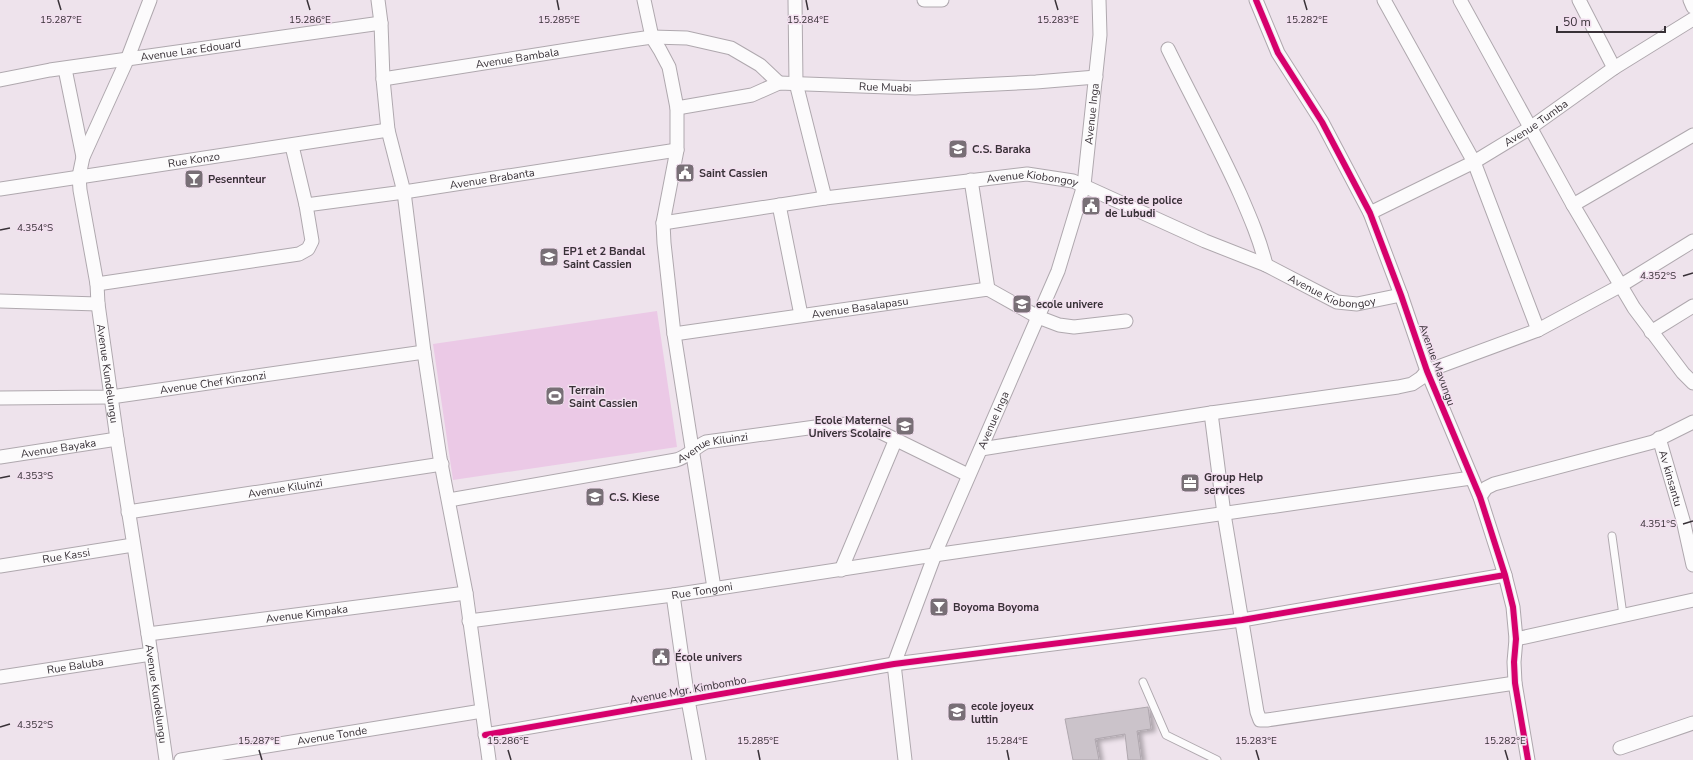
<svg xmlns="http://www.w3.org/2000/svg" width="1693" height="760" font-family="'Nunito Sans',sans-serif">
<defs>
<filter id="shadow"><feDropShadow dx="4.5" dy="2.5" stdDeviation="2" flood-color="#0004"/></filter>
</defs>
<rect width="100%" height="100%" fill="#eee3ec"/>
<path fill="#ebc9e6" d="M657,311L677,447L453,480L433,344Z"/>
<path fill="#cbc3ca" stroke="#afa7ae" filter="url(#shadow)" d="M1148,707L1151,729L1137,731L1141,760H1128L1125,734L1095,739L1099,760H1073L1065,719Z"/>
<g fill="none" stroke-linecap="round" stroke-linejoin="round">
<g stroke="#afa8ae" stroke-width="9">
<path id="lane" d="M1612,536L1623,615
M1143,682L1166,735L1217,760"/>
</g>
<g stroke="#afa8ae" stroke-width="15">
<g id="street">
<path id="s1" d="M150,0L127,60L83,157L79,176L80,190L97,284L98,304L117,439L148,634L166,760"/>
<path d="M378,0L381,23L383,79L388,130L404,192L424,352L440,458L466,593L489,760"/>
<path d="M644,0L652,37L660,50L669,67L677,108V150L663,223L664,243L674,334L714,588"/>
<path d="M795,0L796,83L825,198"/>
<path d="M924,0H942"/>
<path d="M1256,0L1278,53L1322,122L1370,213L1401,295L1427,371L1480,497L1505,575L1513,607L1516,639L1514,662L1515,683L1528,760"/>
<path d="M1384,0L1474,162L1538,330"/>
<path d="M1460,0L1573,205L1634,308L1683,373L1693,383"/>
<path d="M1579,0L1614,68"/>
<path d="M1690,0L1693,7"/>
<path d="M1168,49C1192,98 1218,145 1240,194C1250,217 1260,240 1266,265"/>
<path d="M65,69L83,157"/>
<path id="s2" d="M383,79L631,40L652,37L687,38L731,48L760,65L779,83"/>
<path id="s3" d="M0,80L50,70L381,23"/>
<path id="s4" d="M677,108L752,95L779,83L915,88L1036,82L1096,77"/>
<path d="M971,180L988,289"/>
<path id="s5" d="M0,189L388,130"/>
<path id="s6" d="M306,205L404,192L677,150"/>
<path d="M779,205L801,315"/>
<path d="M1573,205L1693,135"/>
<path id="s7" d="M1370,213L1474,162L1530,128L1614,68L1693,19"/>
<path id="s8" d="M663,223L825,198L1027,174L1073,181L1205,241L1266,265L1337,302L1357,304L1401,295"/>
<path d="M97,284L299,254L308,249L312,241L306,205L292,146"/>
<path d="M0,301L98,304"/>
<path d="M1651,332L1693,306"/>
<path id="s9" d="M674,334L988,289L1038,317L1059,325L1074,327L1126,321"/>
<path id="s10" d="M0,398L111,397L424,352"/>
<path d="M1211,413L1224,514L1257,712L1260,720H1267L1515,683"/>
<path id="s11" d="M1659,438L1683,520L1693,565"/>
<path d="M981,449L1211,413L1398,387L1412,384L1421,378L1427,371L1538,330L1620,286L1693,241"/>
<path id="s12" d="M0,457L117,439"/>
<path d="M1480,497L1486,488L1494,484L1653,442L1693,422"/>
<path id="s13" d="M449,500L676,460C688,457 695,447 706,442L830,425L850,424L868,426L968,475"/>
<path id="s14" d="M128,512L442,464"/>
<path id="s15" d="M0,566L133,545"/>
<path d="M841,570L896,439"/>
<path d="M673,595L688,700L699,760"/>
<path id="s16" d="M469,621L673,595L934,555L1471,478"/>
<path id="s17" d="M148,634L466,593"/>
<path d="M1516,639L1693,600"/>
<path id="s18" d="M0,677L151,654"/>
<path d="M485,735L894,664L1242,620L1505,575"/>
<path d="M1620,748L1693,723"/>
<path id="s19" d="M181,760L482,711"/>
<path id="s20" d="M905,760L894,664L937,549L1058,271L1084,185L1100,35L1099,0"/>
</g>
</g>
<use href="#lane" stroke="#fcfbfc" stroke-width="7"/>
<use href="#street" stroke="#fcfbfc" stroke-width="13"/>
<g stroke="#f2dfef" stroke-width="8">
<path id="cycleway" d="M1256,0L1278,53L1322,122L1370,213L1401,295L1427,371L1480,497L1505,575L1513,607L1516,639L1514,662L1515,683L1528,760
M485,735L894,664L1242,620L1505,575"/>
</g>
<use href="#cycleway" stroke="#d6006c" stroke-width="6"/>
</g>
<path fill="none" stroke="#383137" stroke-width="1.5" d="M58,0L61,10M307,0L310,10M557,0L559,10M806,0L808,10M1055,0L1058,10M1304,0L1307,10M0,230L10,228M1683,276L1693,273M0,478L10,476M1683,524L1693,521M0,727L10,724M259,750L262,760M508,750L511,760M758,750L760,760M1007,750L1009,760M1256,750L1259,760M1505,750L1508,760"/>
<defs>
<g id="school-square" transform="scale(1)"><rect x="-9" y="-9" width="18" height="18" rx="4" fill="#786f76" stroke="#f2dfef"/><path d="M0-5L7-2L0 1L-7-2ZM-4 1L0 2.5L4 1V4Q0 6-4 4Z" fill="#fff"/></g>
<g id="civic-square" transform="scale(1)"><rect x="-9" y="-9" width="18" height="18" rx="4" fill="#786f76" stroke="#f2dfef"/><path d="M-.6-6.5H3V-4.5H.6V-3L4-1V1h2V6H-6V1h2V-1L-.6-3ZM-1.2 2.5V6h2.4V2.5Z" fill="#fff"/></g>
<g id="bar-square" transform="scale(1)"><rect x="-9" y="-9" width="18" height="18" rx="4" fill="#786f76" stroke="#f2dfef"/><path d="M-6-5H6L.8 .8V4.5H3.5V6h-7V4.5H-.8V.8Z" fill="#fff"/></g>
<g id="university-square" transform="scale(1)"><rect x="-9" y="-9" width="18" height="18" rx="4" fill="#786f76" stroke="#f2dfef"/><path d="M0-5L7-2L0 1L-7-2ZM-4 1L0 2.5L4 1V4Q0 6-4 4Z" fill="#fff"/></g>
<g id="stadium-square" transform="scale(1)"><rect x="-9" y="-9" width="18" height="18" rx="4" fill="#786f76" stroke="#f2dfef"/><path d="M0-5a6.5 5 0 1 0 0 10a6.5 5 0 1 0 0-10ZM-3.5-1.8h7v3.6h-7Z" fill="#fff"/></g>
<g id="office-square" transform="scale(1)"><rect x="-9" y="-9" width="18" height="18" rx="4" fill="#786f76" stroke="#f2dfef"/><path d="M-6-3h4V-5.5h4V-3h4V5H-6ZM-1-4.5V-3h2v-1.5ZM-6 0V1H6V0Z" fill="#fff"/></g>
</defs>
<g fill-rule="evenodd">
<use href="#school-square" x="958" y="149"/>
<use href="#civic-square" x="685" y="173"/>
<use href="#bar-square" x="194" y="179"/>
<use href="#civic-square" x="1091" y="206"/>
<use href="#school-square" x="549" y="257"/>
<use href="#university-square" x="1022" y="304"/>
<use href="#stadium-square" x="555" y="396"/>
<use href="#school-square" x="905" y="426"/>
<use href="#office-square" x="1190" y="483"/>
<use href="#school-square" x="595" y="497"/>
<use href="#bar-square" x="939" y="607"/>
<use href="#civic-square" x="661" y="657"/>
<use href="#university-square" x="957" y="712"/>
</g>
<g text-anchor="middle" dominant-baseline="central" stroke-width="3" stroke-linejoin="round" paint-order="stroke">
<g font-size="11" fill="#383137" stroke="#f2dfef">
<text stroke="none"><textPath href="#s3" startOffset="193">Avenue Lac Edouard</textPath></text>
<text stroke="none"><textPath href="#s2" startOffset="136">Avenue Bambala</textPath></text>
<text stroke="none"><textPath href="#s4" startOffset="212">Rue Muabi</textPath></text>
<text stroke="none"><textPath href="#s20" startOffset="684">Avenue Inga</textPath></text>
<text stroke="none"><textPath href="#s7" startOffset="189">Avenue Tumba</textPath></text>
<text stroke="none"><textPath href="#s5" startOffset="196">Rue Konzo</textPath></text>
<text stroke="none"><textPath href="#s6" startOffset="188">Avenue Brabanta</textPath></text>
<text stroke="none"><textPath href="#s8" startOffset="373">Avenue Kiobongoy</textPath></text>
<text stroke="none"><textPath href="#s8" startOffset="697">Avenue Kiobongoy</textPath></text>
<text stroke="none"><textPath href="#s9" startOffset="188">Avenue Basalapasu</textPath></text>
<text transform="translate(1437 365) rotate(70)">Avenue Mavungu</text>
<text stroke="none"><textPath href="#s1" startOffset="390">Avenue Kundelungu</textPath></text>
<text stroke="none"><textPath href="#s10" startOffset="214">Avenue Chef Kinzonzi</textPath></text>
<text stroke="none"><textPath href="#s20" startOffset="360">Avenue Inga</textPath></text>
<text stroke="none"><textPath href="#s12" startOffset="59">Avenue Bayaka</textPath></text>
<text stroke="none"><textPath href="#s13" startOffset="270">Avenue Kiluinzi</textPath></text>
<text stroke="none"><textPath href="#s11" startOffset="42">Av kinsantu</textPath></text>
<text stroke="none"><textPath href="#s14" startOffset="159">Avenue Kiluinzi</textPath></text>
<text stroke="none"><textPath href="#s15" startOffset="67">Rue Kassi</textPath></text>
<text stroke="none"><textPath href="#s16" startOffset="235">Rue Tongoni</textPath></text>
<text stroke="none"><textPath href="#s17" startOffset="160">Avenue Kimpaka</textPath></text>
<text stroke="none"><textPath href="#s18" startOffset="76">Rue Baluba</textPath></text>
<text transform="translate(688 690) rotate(-10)">Avenue Mgr. Kimbombo</text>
<text stroke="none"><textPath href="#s1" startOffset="714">Avenue Kundelungu</textPath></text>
<text stroke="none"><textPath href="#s19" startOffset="153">Avenue Tonde</textPath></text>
</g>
<g font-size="11" font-weight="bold" fill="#383137" stroke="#f2dfef" text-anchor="start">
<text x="972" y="149">C.S. Baraka</text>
<text x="699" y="173">Saint Cassien</text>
<text x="208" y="179">Pesennteur</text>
<text x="1105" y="200">Poste de police<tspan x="1105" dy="13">de Lubudi</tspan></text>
<text x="563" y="251">EP1 et 2 Bandal<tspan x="563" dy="13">Saint Cassien</tspan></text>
<text x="1036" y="304">ecole univere</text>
<text x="569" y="390">Terrain<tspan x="569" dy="13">Saint Cassien</tspan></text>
<text x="891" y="420" text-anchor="end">Ecole Maternel<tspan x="891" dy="13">Univers Scolaire</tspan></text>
<text x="1204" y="477">Group Help<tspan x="1204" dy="13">services</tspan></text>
<text x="609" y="497">C.S. Kiese</text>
<text x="953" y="607">Boyoma Boyoma</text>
<text x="675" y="657">École univers</text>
<text x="971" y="706">ecole joyeux<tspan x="971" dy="13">luttin</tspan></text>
</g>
</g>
<g font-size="10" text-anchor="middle" fill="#383137" stroke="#f2dfef" stroke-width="3" stroke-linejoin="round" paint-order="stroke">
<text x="61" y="23">15.287°E</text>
<text x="310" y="23">15.286°E</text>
<text x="559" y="23">15.285°E</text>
<text x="808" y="23">15.284°E</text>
<text x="1058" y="23">15.283°E</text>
<text x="1307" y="23">15.282°E</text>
<text x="35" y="231">4.354°S</text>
<text x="1658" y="279">4.352°S</text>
<text x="35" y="479">4.353°S</text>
<text x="1658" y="527">4.351°S</text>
<text x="35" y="728">4.352°S</text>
<text x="259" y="744">15.287°E</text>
<text x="508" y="744">15.286°E</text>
<text x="758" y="744">15.285°E</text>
<text x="1007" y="744">15.284°E</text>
<text x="1256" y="744">15.283°E</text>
<text x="1505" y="744">15.282°E</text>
</g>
<path d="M1557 26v6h108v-6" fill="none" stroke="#383137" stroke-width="2"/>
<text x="1563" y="26" font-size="12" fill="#383137" stroke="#f2dfef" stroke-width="3" paint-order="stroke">50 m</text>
</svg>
